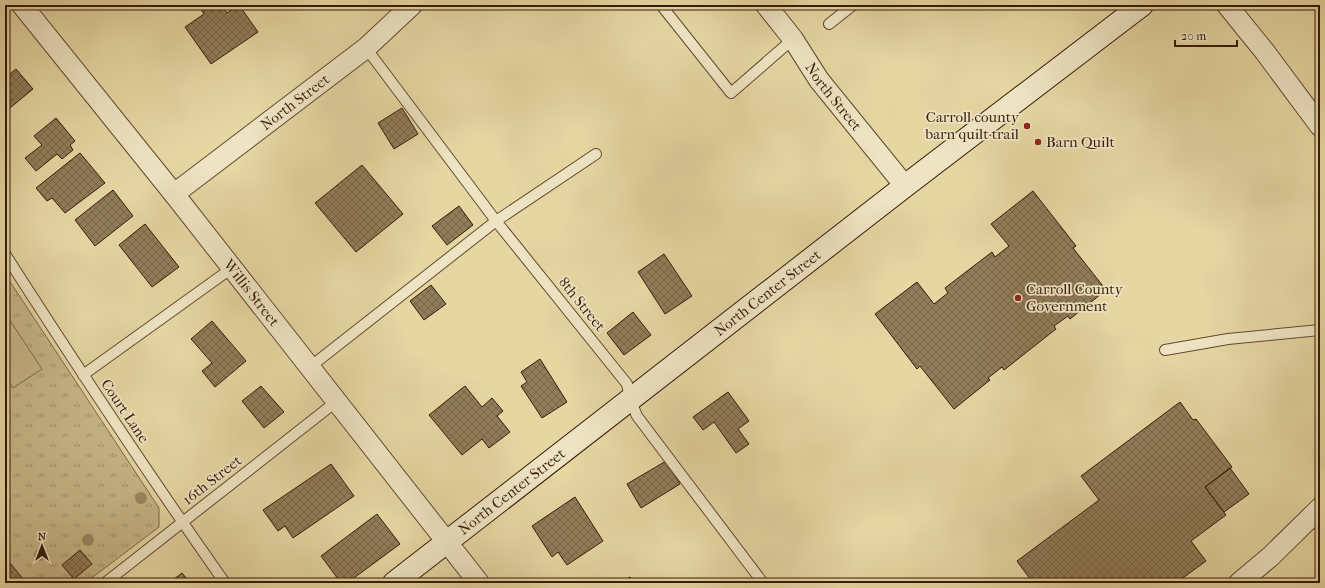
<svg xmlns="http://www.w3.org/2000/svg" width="1325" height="588" font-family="'IM FELL French Canon',serif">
<defs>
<pattern id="grass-tufts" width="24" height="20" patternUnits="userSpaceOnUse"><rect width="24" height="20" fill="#c7b688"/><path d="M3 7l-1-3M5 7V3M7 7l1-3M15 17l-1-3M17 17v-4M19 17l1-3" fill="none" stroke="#a2936d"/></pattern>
<pattern id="building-cross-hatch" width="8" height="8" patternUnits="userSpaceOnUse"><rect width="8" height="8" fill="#917c59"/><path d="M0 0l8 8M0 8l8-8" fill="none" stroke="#776548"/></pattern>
</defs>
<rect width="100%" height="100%" fill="#e5d6a2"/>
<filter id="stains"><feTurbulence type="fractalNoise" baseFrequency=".005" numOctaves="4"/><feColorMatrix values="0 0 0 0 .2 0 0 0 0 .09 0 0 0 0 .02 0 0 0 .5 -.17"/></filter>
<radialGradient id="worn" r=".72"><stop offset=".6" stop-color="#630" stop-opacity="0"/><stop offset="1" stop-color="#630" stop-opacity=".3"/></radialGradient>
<path fill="url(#grass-tufts)" stroke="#7f6849" d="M5,274L159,508V527L85,583H5Z"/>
<path fill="#c7b688" stroke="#7f6849" d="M5,313L42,369L13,388L5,376Z"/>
<path fill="url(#building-cross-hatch)" stroke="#371a0a" d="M204,5H221L227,13L239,5L258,32L211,64L185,27L204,14L200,8Z
M16,69L33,89L5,112V78Z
M402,108L418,134L394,149L378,123Z
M56,118L75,141L70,145L73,150L62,159L57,154L36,171L25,158L42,145L34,136Z
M80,153L105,183L65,213L52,198L47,201L36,188Z
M362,165L403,214L356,252L315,203Z
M113,190L133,216L95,246L75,220Z
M1033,191L1076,246L1073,248L1106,290L1070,319L1068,316L1054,326L1056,329L1004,370L1002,367L988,378L990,380L954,409L920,366L917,369L875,314L917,282L934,304L948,293L945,288L992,252L995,257L1009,246L991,224Z
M459,206L473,225L447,245L432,226Z
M145,224L179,267L152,287L119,245Z
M664,254L692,296L665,314L638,272Z
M431,285L446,304L424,320L410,301Z
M633,312L651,335L624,355L607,333Z
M212,321L246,361L215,387L202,371L212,363L191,339Z
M540,359L567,402L542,418L521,386L527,382L521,372Z
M261,386L284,412L264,428L242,401Z
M465,386L482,407L492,398L503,411L497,416L510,432L489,448L482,439L462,455L429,415Z
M728,392L749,421L738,429L749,444L736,453L714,422L703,430L693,417Z
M1180,402L1193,420L1196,419L1232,467L1205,487L1226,515L1191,541L1206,561L1176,583H1033L1017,561L1099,500L1081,476Z
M666,461L680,484L641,508L627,484Z
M331,464L354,496L293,538L285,526L278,531L263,510Z
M1230,468L1249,494L1224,512L1205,487Z
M575,497L603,541L567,565L558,552L552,557L532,526Z
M377,514L400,544L347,583H341L321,556Z
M80,550L92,564L74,579L62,565Z
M10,563L23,579L18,583H5V567Z
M182,573L190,583H169Z
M630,577L634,583H621Z"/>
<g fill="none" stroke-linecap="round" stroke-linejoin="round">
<g stroke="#624930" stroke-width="12">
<path id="lane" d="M661,5L731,93L793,39
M829,24L853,5
M366,48L496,221L627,384L630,399L637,416L763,583
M5,254C76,365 149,475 225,583
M1165,350L1228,339L1320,330
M310,367L496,221L596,154
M83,375L232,268
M105,583L337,401"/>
</g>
<g stroke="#624930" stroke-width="22">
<g id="street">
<path id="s1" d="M22,5L174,194L479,583"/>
<path id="s2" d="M766,5L793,39L819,80L905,186"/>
<path d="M1227,5L1265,52L1320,126"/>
<path id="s3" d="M174,194L366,48L412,5"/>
<path d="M1239,583L1270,557L1320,508"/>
</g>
</g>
<g stroke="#371a0a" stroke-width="24">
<g id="secondary">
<path id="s4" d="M394,583L905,186L1142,5"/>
</g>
</g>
<use href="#lane" stroke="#eee4c3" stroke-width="10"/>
<use href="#street" stroke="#eee4c3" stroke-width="20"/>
<use href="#secondary" stroke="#eee4c3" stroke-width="22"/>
</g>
<g fill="#9d8863">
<circle cx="141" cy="498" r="6"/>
<circle cx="88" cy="540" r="6"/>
<circle cx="40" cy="555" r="6"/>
</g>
<g fill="#8f2418" stroke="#eee4c3" stroke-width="1.5">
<circle cx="1027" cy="126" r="4"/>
<circle cx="1038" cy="142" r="4"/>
<circle cx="1018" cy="298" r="4"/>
</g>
<g text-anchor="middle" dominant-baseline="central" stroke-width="3.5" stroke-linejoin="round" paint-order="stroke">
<g font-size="15" fill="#371a0a" stroke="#eee4c3">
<text stroke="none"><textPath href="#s2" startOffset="114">North Street</textPath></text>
<text stroke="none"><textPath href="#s3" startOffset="152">North Street</textPath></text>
<text stroke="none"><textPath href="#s1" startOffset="368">Willis Street</textPath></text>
<text stroke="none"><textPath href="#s4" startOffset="473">North Center Street</textPath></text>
<text transform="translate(582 304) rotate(51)">8th Street</text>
<text transform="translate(125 411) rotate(56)">Court Lane</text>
<text transform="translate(212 480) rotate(-38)">16th Street</text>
<text stroke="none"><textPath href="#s4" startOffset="149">North Center Street</textPath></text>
</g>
<g font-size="15" fill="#371a0a" stroke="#eee4c3" text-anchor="start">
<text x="1019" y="117" text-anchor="end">Carroll county<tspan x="1019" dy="17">barn quilt trail</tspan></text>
<text x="1046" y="142">Barn Quilt</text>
<text x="1026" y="289">Carroll County<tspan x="1026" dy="17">Government</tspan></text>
</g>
</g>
<rect width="1325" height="588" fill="none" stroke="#e5d6a2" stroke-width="20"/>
<rect x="6" y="6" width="1313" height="576" fill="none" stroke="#371a0a" stroke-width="2"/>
<rect x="10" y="10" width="1305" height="568" fill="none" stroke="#371a0a"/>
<g transform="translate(42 546)" stroke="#eee4c3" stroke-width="3" paint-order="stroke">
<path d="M0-3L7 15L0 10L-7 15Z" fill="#371a0a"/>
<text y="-6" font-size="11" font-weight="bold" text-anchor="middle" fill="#371a0a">N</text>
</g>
<path d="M1175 40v6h62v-6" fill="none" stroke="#371a0a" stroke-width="2"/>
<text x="1181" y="40" font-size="12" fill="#371a0a" stroke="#eee4c3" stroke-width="3" paint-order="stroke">20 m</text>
<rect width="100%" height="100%" filter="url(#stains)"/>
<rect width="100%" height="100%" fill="url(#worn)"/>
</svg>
